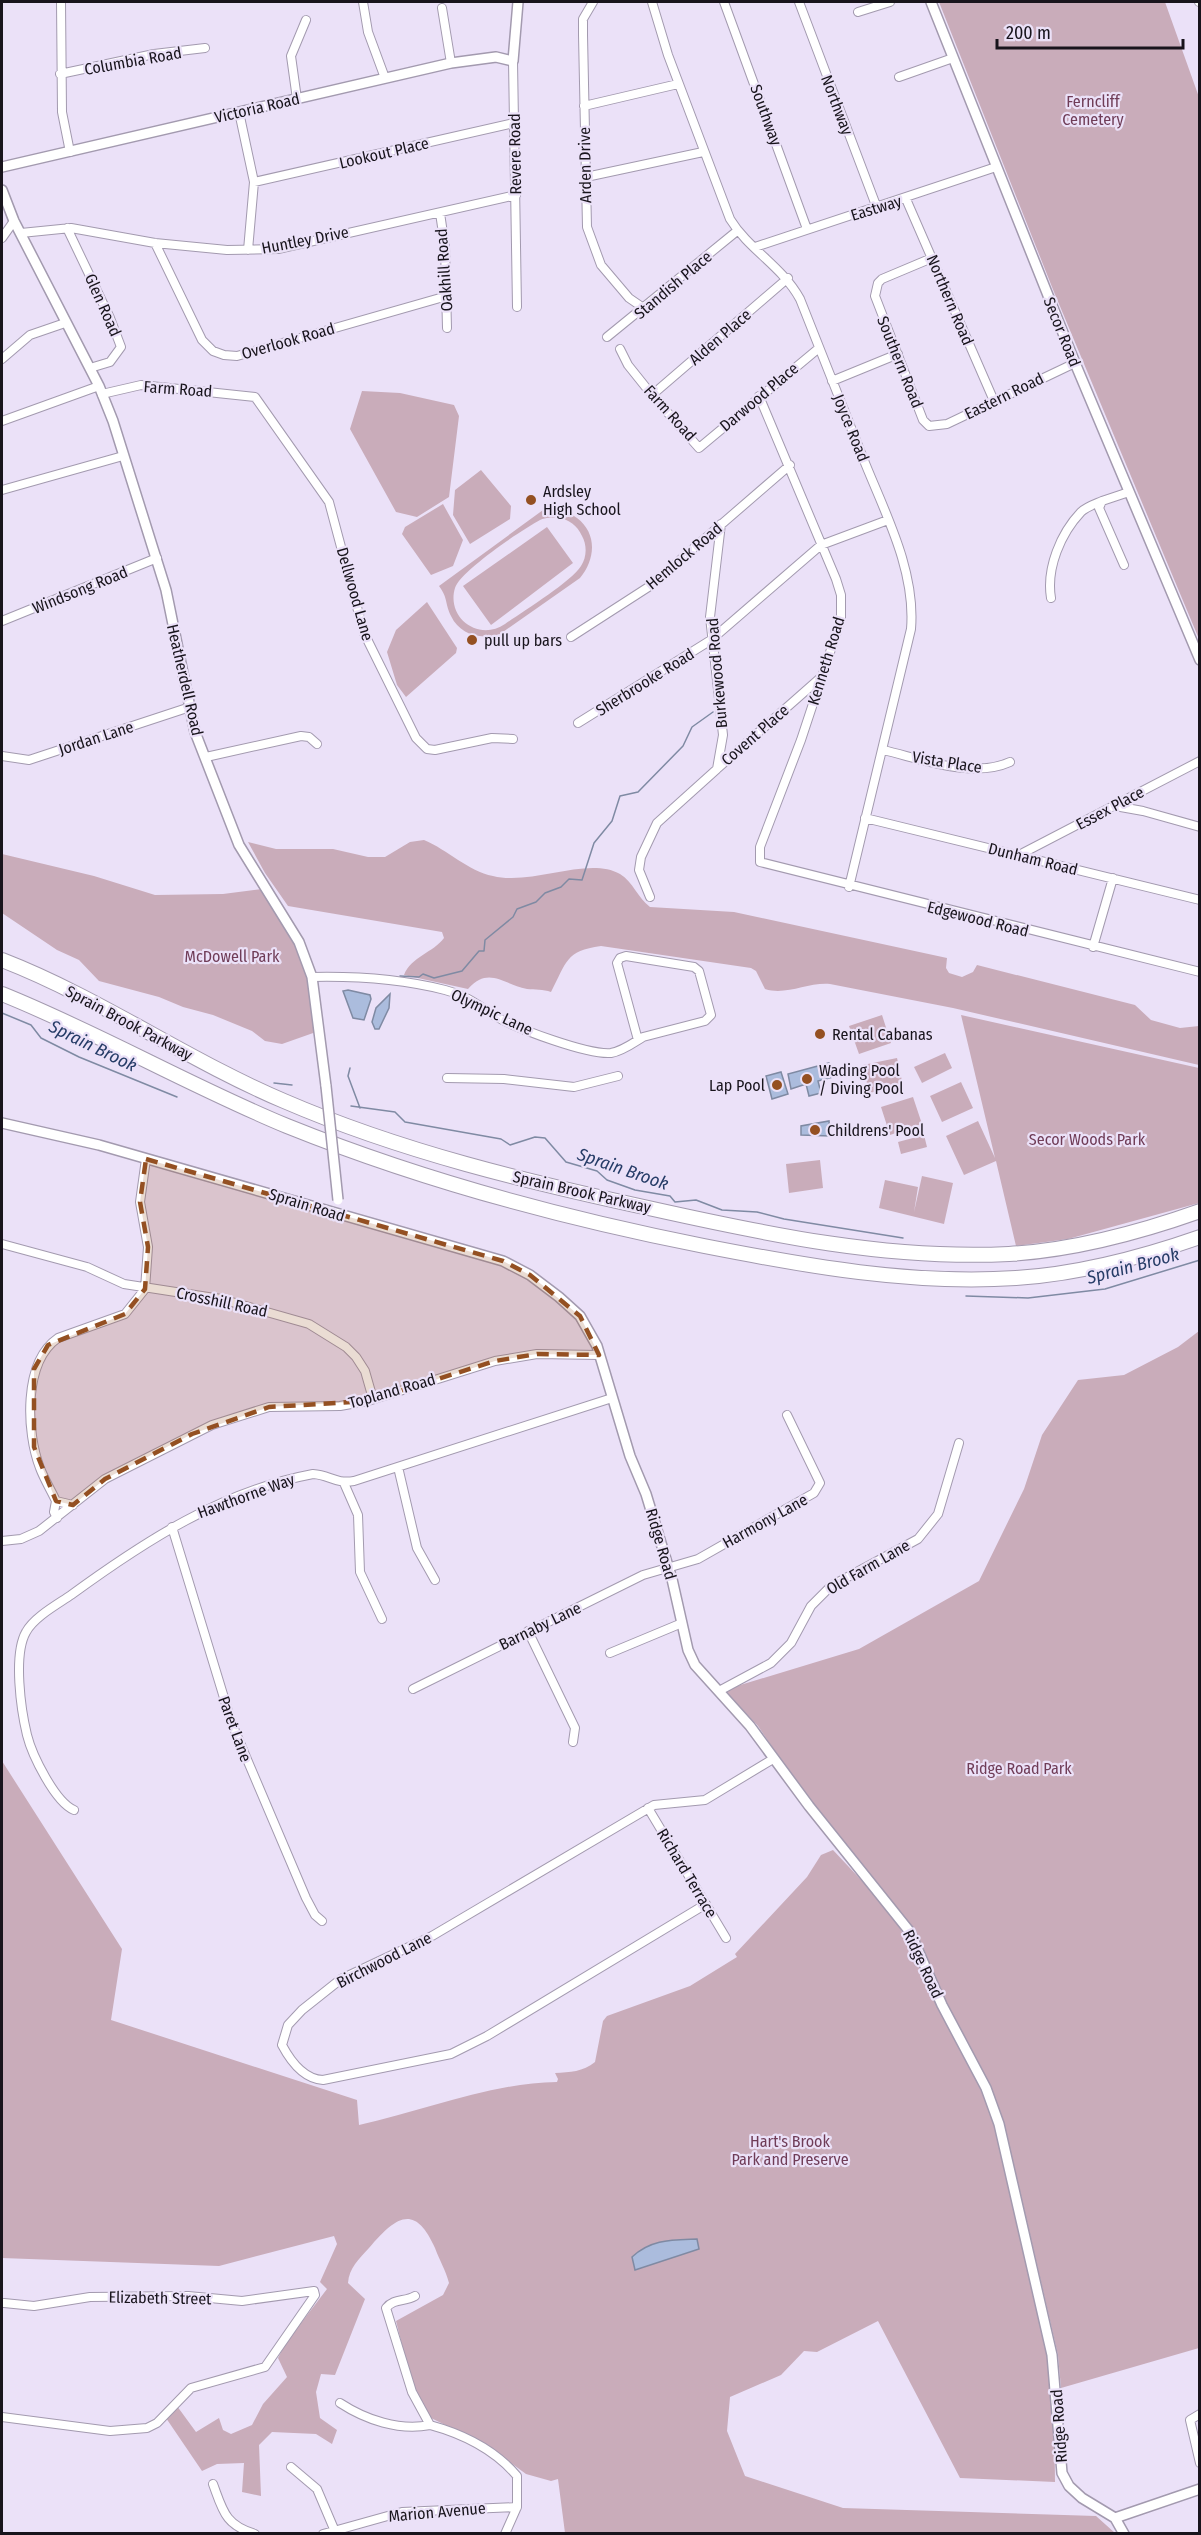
<svg xmlns="http://www.w3.org/2000/svg" width="1201" height="2535" font-family="'Fira Sans Condensed',sans-serif">
<rect width="100%" height="100%" fill="#ebe1f8"/>
<path fill="#c9acba" fill-rule="evenodd" d="M939,2H1165L1200,100L1199,639L1054,292Z
M362,391L400,393L454,405L459,416L449,497L417,517L396,512L350,429Z
M481,470L511,506L510,519L470,544L453,515L455,490Z
M554,502C561,512 567,511 577,518C598,534 595,560 580,578L500,634C481,640 460,635 451,616C445,604 448,598 439,586ZM558,517C569,520 577,525 582,536C587,545 587,557 581,566C571,582 522,612 505,624C479,642 446,618 455,588C460,571 523,529 540,520C546,517 552,518 558,517Z
M443,504L463,540L453,566L431,575L402,534L405,527Z
M547,527L573,563L491,625L463,586Z
M427,602L457,648L456,653L406,697L397,685L387,652L396,630Z
M424,840C448,850 468,871 493,876C533,886 587,856 620,874C633,882 638,898 650,907L734,912L947,958L946,968L949,973L962,977L973,972L977,965L1135,1005L1151,1020L1180,1028L1199,1026V1065L953,1008L830,984C808,982 786,996 765,989L756,971L751,968L601,946C565,951 567,962 551,992C543,989 535,990 527,989C502,984 489,966 468,989L404,975C411,957 434,952 444,938L442,932L288,906L265,873L248,842L276,849H333L368,857H385L410,842Z
M2,854L94,876L155,895L223,894L262,889L300,951L309,976L316,1032L282,1044L265,1041L252,1031L213,1015L183,1007L159,997L99,981L79,960L57,950L2,913Z
M882,1015L891,1043L859,1054L849,1026Z
M961,1015L1199,1068V1203L1068,1239L1016,1246L996,1161L964,1175L946,1136L978,1121L995,1158Z
M945,1053L952,1068L922,1083L914,1067Z
M897,1058L903,1086L869,1093L863,1065Z
M961,1082L973,1108L942,1122L930,1096Z
M913,1097L922,1124L890,1135L881,1107Z
M924,1135L927,1147L901,1154L898,1142Z
M820,1160L823,1188L789,1193L786,1164Z
M922,1176L953,1183L944,1224L879,1208L885,1180L918,1187L914,1212Z
M1199,1331V2348L1061,2388L1058,2355L1012,2157L993,2092L943,1997L918,1938L876,1881L798,1785L758,1726L724,1690L859,1649L979,1581L1024,1489L1042,1435L1078,1380L1124,1375L1178,1347Z
M2,1761L122,1949L111,2020L357,2100L359,2125C424,2111 489,2083 557,2082L558,2079L555,2073C570,2072 583,2072 595,2062L603,2021L607,2016L690,1986L737,1957L735,1954L807,1877L821,1855L833,1850L894,1915L938,2008L971,2067L992,2116L1044,2333L1054,2402L1055,2482L960,2478L878,2321L817,2352L804,2351L781,2375L730,2397L727,2431L745,2476L843,2508L1096,2516L1115,2533H565L558,2479L551,2481L526,2474L488,2446L431,2418L412,2385L396,2321L443,2295L449,2283C446,2271 439,2259 435,2248C415,2203 396,2216 369,2248C359,2259 349,2268 348,2283L365,2299L335,2375L321,2374L316,2392L320,2418L337,2430L332,2444L316,2434L272,2432L259,2445L261,2496L242,2492L244,2463L217,2464L202,2471L166,2418L177,2406L196,2432L219,2418L223,2430L231,2434L252,2425L263,2404L287,2377L278,2358L285,2344L327,2289L320,2282L337,2244L334,2236L219,2266L2,2258Z"/>
<path fill="#abbcdd" stroke="#7f8aa3" stroke-width="1.5" d="M348,990L370,995L371,999L364,1020L353,1018L343,991Z
M390,994L389,1008L379,1029H375L372,1022L376,1008Z
M829,1063L833,1077L818,1081L821,1093L809,1096L806,1084L791,1089L788,1074Z
M781,1072L788,1094L772,1099L766,1076Z
M829,1121L830,1136L801,1135V1126Z
M697,2239L699,2249L635,2270L632,2257C651,2239 672,2240 697,2239Z"/>
<g fill="none" stroke-linecap="round" stroke-linejoin="round">
<path stroke="#7f8aa3" stroke-width="1.5" d="M400,976L419,977L423,974L434,978L462,971L479,951H484L485,940L513,917L517,909L536,902L545,893L561,887L569,879L582,880L594,843L612,821L620,796L638,792L683,746L692,727L713,712
M2,1013L31,1025L41,1038L79,1057L177,1097
M350,1068L348,1076L360,1108
M274,1083L292,1085
M351,1106L395,1112L405,1122L501,1139L510,1145L535,1137L545,1138L566,1162L597,1171L607,1180L635,1190L670,1196L675,1202L696,1200L722,1210L757,1212L784,1219L903,1238
M966,1296L1028,1298L1105,1289L1200,1260"/>
<g stroke="#a39aaf" stroke-width="10">
<path id="minor" d="M61,2L62,112L70,152
M363,2L368,32L385,78
M593,2L583,19V35L587,227L601,265L629,298L645,309
M652,2L668,55L730,219C749,250 782,266 800,299C821,352 842,405 863,458C884,511 916,570 911,629L849,887
M724,2L807,229
M799,2L877,208
M1199,2H1200
M442,8L451,63
M858,12L890,2
M513,61L517,307
M60,74L154,54L205,48
M899,77L953,58
M297,99L291,56L306,20
M584,106L678,84
M239,112L254,182L248,250
M586,177L703,152
M254,182L514,123
M906,199L994,401
M440,213L445,247L447,328
M67,228L110,318L121,347L110,362L90,368
M21,233L71,228L155,243L227,250L278,249L516,195
M2,238L14,221
M155,243L202,340L213,351L224,355L237,356L447,296
M755,247L996,167
M932,258L882,279L878,283L875,296L923,420L929,426L947,424L1075,363
M607,337L737,231
M620,349L628,365L652,395L699,448L819,348
M2,359L30,335L65,323
M832,381L898,354
M102,394L141,385L255,397L329,502L364,633L416,738L427,749L435,750L492,738L513,739
M652,395L788,278
M759,396L836,579L841,595V619L801,740L760,847V862L1200,972
M2,421L99,386
M2,490L123,456
M1124,565L1099,508L1102,501L1129,492
M1051,598C1046,568 1061,533 1081,512C1086,507 1095,504 1102,501
M2,621L157,558
M571,637L650,586L790,465
M578,723L711,640L821,545L888,520
M883,750C922,759 972,779 1010,762
M2,756L29,760L190,707
M206,757L301,736L309,737L317,744
M718,768L819,679
M1115,806L1143,811L1200,827
M865,818L1200,900
M1019,855L1200,761
M650,897L639,870L641,857L657,823L717,769L723,735L710,617L721,524
M1093,947L1113,878
M312,977C357,976 401,979 445,990C466,995 479,1006 497,1017C518,1029 588,1055 611,1053C623,1051 633,1043 643,1037L705,1021L711,1015L699,971L694,967L626,956L620,958L617,963L638,1040
M447,1078L504,1079L574,1087L618,1076
M2,1244L87,1267L124,1284L221,1299L309,1324L346,1347L356,1357L365,1371L373,1399
M398,1467L417,1548L435,1580
M344,1483L358,1515L360,1572L382,1619
M56,1501L54,1512L57,1518
M73,1505L56,1501C51,1490 44,1479 40,1468C26,1432 23,1362 58,1338L125,1314L145,1289L148,1247L140,1202L146,1159
M172,1527L232,1724L306,1898L315,1915L322,1921
M2,1541L21,1539L39,1531L105,1479L212,1425L269,1407L340,1406L368,1401L495,1361L537,1354L599,1355
M528,1631L575,1728L573,1742
M610,1653L682,1623
M413,1689L643,1575L698,1559L814,1493L820,1483L787,1415
M719,1691L771,1663L791,1643L811,1606L831,1586L918,1539L938,1514L959,1443
M648,1808L726,1938
M74,1810C55,1802 32,1755 27,1735C21,1710 13,1655 26,1632C34,1617 58,1604 71,1595C145,1541 222,1491 313,1474C330,1475 335,1484 354,1481L612,1398
M706,1904L487,2036L451,2054L323,2080C304,2079 291,2062 282,2045L288,2025L302,2010L341,1979L432,1936L654,1805L705,1800L773,1759
M415,2296C405,2302 394,2298 386,2308L412,2392L430,2425C463,2434 495,2450 517,2476V2507L505,2534
M340,2403C366,2420 399,2431 430,2425
M1200,2414L1190,2420L1200,2463
M2,2417L110,2431L147,2428L157,2423L191,2388L265,2367L315,2295L314,2291L242,2301L188,2296L90,2297L34,2306L4,2303
M291,2467L317,2489L334,2529
M213,2484C223,2511 225,2525 255,2534
M323,2534L402,2512L517,2507"/>
</g>
<g stroke="#a39aaf" stroke-width="12">
<path id="tertiary" d="M931,2L1075,363L1200,660
M2,167L451,63L496,57L513,61L518,2
M2,190L14,221L99,386L113,421L166,590L195,732L239,845L299,942L312,977L326,1086
M2,1123L99,1145L503,1261L530,1275L559,1297L580,1316L597,1346L630,1456L646,1494L672,1579L688,1650L695,1665L750,1726L809,1806L910,1932L942,2005L986,2088L999,2124L1052,2355L1062,2473L1069,2486L1082,2498L1115,2518L1200,2489
M1115,2518L1124,2534"/>
</g>
<g stroke="#a39aaf" stroke-width="16">
<path id="motorway" d="M2,960C100,998 187,1060 284,1101C402,1152 528,1182 653,1209C770,1235 889,1260 1009,1254C1074,1250 1138,1233 1200,1211
M2,994C99,1033 190,1086 287,1126C421,1180 562,1218 704,1246C806,1266 912,1285 1016,1278C1079,1274 1140,1258 1200,1237"/>
</g>
<use href="#minor" stroke="#fff" stroke-width="8"/>
<use href="#tertiary" stroke="#fff" stroke-width="9"/>
<use href="#motorway" stroke="#fff" stroke-width="14"/>
<g stroke="#a39aaf" stroke-width="12" stroke-linecap="butt">
<path id="tertiary-bridge" d="M326,1086L338,1200"/>
</g>
<use href="#tertiary-bridge" stroke="#fff" stroke-width="9"/>
</g>
<path fill="#945022" fill-opacity="0.2" stroke="#945022" stroke-width="4.5" stroke-dasharray="12 8" stroke-linejoin="round" d="M146,1159L503,1261L530,1275L580,1316L599,1355L537,1354L495,1361L368,1401L269,1407L192,1434L105,1479L73,1505L56,1501L34,1447V1369L48,1345L125,1314L145,1289L148,1247L140,1202Z"/>
<g fill="#945022" stroke="#ebe1f8" stroke-width="2">
<circle cx="531" cy="500" r="6"/>
<circle cx="472" cy="640" r="6"/>
<circle cx="820" cy="1034" r="6"/>
<circle cx="807" cy="1079" r="6"/>
<circle cx="777" cy="1085" r="6"/>
<circle cx="815" cy="1130" r="6"/>
</g>
<g text-anchor="middle" dominant-baseline="central" stroke-width="4.5" stroke-linejoin="round" paint-order="stroke">
<g font-size="16" fill="#18141c" stroke="#ebe1f8">
<text transform="translate(133 61) rotate(-10)">Columbia Road</text>
<text transform="translate(837 105) rotate(69)">Northway</text>
<text transform="translate(257 108) rotate(-13)">Victoria Road</text>
<text transform="translate(766 115) rotate(70)">Southway</text>
<text transform="translate(384 153) rotate(-13)">Lookout Place</text>
<text transform="translate(515 154) rotate(-91)">Revere Road</text>
<text transform="translate(585 165) rotate(-91)">Arden Drive</text>
<text transform="translate(876 208) rotate(-17)">Eastway</text>
<text transform="translate(305 240) rotate(-11)">Huntley Drive</text>
<text transform="translate(444 270) rotate(-94)">Oakhill Road</text>
<text transform="translate(673 285) rotate(-40)">Standish Place</text>
<text transform="translate(950 300) rotate(67)">Northern Road</text>
<text transform="translate(103 305) rotate(66)">Glen Road</text>
<text transform="translate(1062 332) rotate(68)">Secor Road</text>
<text transform="translate(720 337) rotate(-41)">Alden Place</text>
<text transform="translate(288 341) rotate(-16)">Overlook Road</text>
<text transform="translate(900 362) rotate(68)">Southern Road</text>
<text transform="translate(178 389) rotate(4)">Farm Road</text>
<text transform="translate(1004 396) rotate(-26)">Eastern Road</text>
<text transform="translate(759 397) rotate(-40)">Darwood Place</text>
<text transform="translate(670 413) rotate(48)">Farm Road</text>
<text transform="translate(851 428) rotate(68)">Joyce Road</text>
<text transform="translate(684 556) rotate(-40)">Hemlock Road</text>
<text transform="translate(80 590) rotate(-22)">Windsong Road</text>
<text transform="translate(355 594) rotate(74)">Dellwood Lane</text>
<text transform="translate(826 661) rotate(-73)">Kenneth Road</text>
<text transform="translate(717 673) rotate(-95)">Burkewood Road</text>
<text transform="translate(185 680) rotate(77)">Heatherdell Road</text>
<text transform="translate(645 682) rotate(-32)">Sherbrooke Road</text>
<text transform="translate(755 735) rotate(-41)">Covent Place</text>
<text transform="translate(96 738) rotate(-18)">Jordan Lane</text>
<text transform="translate(947 762) rotate(9)">Vista Place</text>
<text transform="translate(1110 808) rotate(-28)">Essex Place</text>
<text transform="translate(1033 859) rotate(14)">Dunham Road</text>
<text transform="translate(978 919) rotate(14)">Edgewood Road</text>
<text transform="translate(492 1012) rotate(25)">Olympic Lane</text>
<text transform="translate(129 1023) rotate(28)">Sprain Brook Parkway</text>
<text transform="translate(582 1192) rotate(13)">Sprain Brook Parkway</text>
<text transform="translate(307 1205) rotate(17)">Sprain Road</text>
<text transform="translate(222 1302) rotate(12)">Crosshill Road</text>
<text transform="translate(392 1391) rotate(-16)">Topland Road</text>
<text transform="translate(246 1496) rotate(-20)">Hawthorne Way</text>
<text transform="translate(765 1521) rotate(-29)">Harmony Lane</text>
<text transform="translate(661 1544) rotate(74)">Ridge Road</text>
<text transform="translate(868 1567) rotate(-30)">Old Farm Lane</text>
<text transform="translate(540 1626) rotate(-26)">Barnaby Lane</text>
<text transform="translate(235 1729) rotate(70)">Paret Lane</text>
<text transform="translate(687 1873) rotate(59)">Richard Terrace</text>
<text transform="translate(384 1960) rotate(-27)">Birchwood Lane</text>
<text transform="translate(923 1964) rotate(65)">Ridge Road</text>
<text transform="translate(160 2298) rotate(1)">Elizabeth Street</text>
<text transform="translate(1059 2426) rotate(-94)">Ridge Road</text>
<text transform="translate(437 2512) rotate(-5)">Marion Avenue</text>
</g>
<g font-size="16" fill="#6f3c57" stroke="#ebe1f8">
<text x="1093" y="101">Ferncliff<tspan x="1093" dy="18">Cemetery</tspan></text>
<text x="232" y="956">McDowell Park</text>
<text x="1087" y="1139">Secor Woods Park</text>
<text x="1019" y="1768">Ridge Road Park</text>
<text x="790" y="2141">Hart's Brook<tspan x="790" dy="18">Park and Preserve</tspan></text>
</g>
<g font-size="16" fill="#18141c" stroke="#ebe1f8" text-anchor="start">
<text x="543" y="491">Ardsley<tspan x="543" dy="18">High School</tspan></text>
<text x="484" y="640">pull up bars</text>
<text x="832" y="1034">Rental Cabanas</text>
<text x="819" y="1070">Wading Pool<tspan x="819" dy="18">/ Diving Pool</tspan></text>
<text x="765" y="1085" text-anchor="end">Lap Pool</text>
<text x="827" y="1130">Childrens' Pool</text>
</g>
<g font-size="18" font-style="italic" fill="#263c67" stroke="#ebe1f8">
<text transform="translate(93 1046) rotate(26)">Sprain Brook</text>
<text transform="translate(623 1169) rotate(19)">Sprain Brook</text>
<text transform="translate(1133 1266) rotate(-15)">Sprain Brook</text>
</g>
</g>
<rect width="1201" height="2535" fill="none" stroke="#18141c" stroke-width="6"/>
<path d="M997 39v9h186v-9" fill="none" stroke="#18141c" stroke-width="3"/>
<text x="1006" y="39" font-size="18" fill="#18141c" stroke="#ebe1f8" stroke-width="4.5" paint-order="stroke">200 m</text>
</svg>
